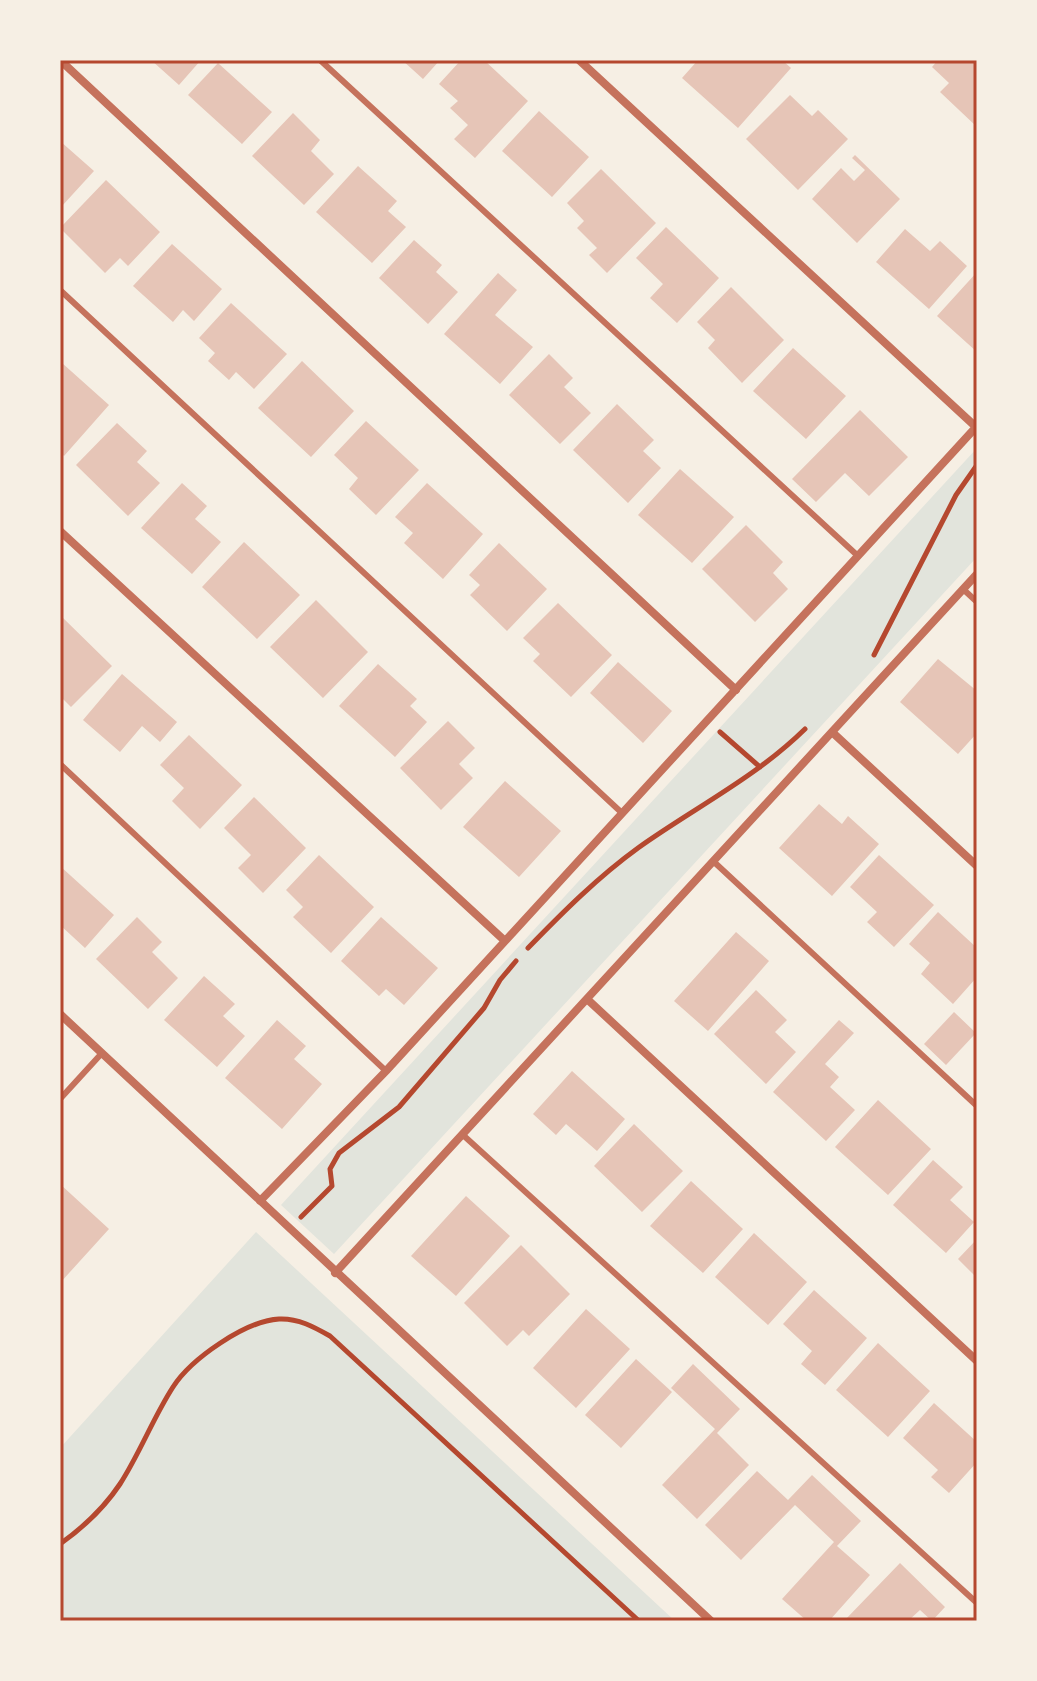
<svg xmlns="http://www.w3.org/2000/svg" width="1037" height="1681" font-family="'DejaVu Sans',sans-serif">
<rect width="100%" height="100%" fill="#f6efe4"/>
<path fill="#e2e4dc" d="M977,448V557L334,1254L281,1205Z
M256,1232L675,1621H60V1448Z"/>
<path fill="#e6c5b7" d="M151,60H201L179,85Z
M402,60H440L423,79Z
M461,60H484L528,101L475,158L454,139L468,125L450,108L458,101L439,84Z
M698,60H782L791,68L738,128L682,78Z
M938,60H977V127L940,92L949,83L932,67Z
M218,63L272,112L242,144L188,95Z
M790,95L812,116L818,110L848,139L798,190L746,139Z
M539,111L589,157L552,197L502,151Z
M293,113L320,140L311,151L334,174L304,205L252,156Z
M60,141L94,171L62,206L60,204Z
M855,155L900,199L857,243L812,199L841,168L854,181L865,170L852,158Z
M358,166L397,201L388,211L406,227L372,263L316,212Z
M601,169L656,223L607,273L589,255L597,248L577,228L584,221L567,203Z
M106,180L160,232L128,266L120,258L105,273L60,228Z
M666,227L719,278L677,323L650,298L663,284L636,258Z
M905,229L930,251L940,241L967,266L929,309L876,262Z
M414,240L442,265L436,272L458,292L428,324L379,278Z
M172,244L222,289L194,321L183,310L173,322L133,286Z
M977,272V352L937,316Z
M498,273L517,290L495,315L533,347L500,384L444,334Z
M731,287L784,340L742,383L708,348L715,340L697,322Z
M231,303L287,354L254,389L236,372L229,380L208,361L215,353L199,338Z
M793,348L846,396L806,439L753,391Z
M549,354L573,378L564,387L591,413L560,444L509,395Z
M302,361L354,411L311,457L258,408Z
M62,363L109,405L64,456L60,452Z
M617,404L654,440L643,451L661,468L628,503L573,450Z
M860,410L908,457L869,496L845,473L816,502L792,479Z
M366,421L419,470L376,515L349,489L358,478L334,455Z
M117,423L147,451L137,462L160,483L128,516L76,465Z
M680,469L734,517L692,563L638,515Z
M182,483L207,506L195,519L221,542L192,574L141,528Z
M427,483L483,534L443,579L404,543L413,533L395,517Z
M746,525L783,562L773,573L788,589L755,622L702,569Z
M244,542L300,595L257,639L202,587Z
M499,543L547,589L507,631L470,595L480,585L469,575Z
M316,600L368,652L323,698L270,647Z
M558,603L612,655L571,697L533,661L540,654L523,638Z
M60,615L112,666L71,707L60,696Z
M938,659L977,691V733L958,754L900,702Z
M618,662L672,711L643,743L590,693Z
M378,664L417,699L410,706L427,722L395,757L339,706Z
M122,674L177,722L160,742L142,726L120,752L83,720Z
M448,721L475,748L459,764L473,778L441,810L400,768Z
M189,735L242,785L200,829L172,801L184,788L160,765Z
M505,781L561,831L519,877L463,827Z
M254,797L306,848L263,893L238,868L251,855L224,828Z
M819,804L842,824L848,816L879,844L832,896L779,848Z
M319,855L374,907L331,953L293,917L303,907L286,890Z
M879,855L934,905L894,947L867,922L877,912L850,887Z
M60,866L114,915L85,948L60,925Z
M938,912L977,948V977L953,1004L921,974L930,963L909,944Z
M137,917L162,942L152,952L178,978L148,1009L96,959Z
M381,917L438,968L404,1005L386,989L379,996L341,961Z
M736,932L769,961L708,1031L674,1001Z
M204,976L235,1004L223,1016L245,1036L217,1067L164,1020Z
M756,990L787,1020L775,1032L796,1052L766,1084L714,1034Z
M954,1012L976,1033L946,1065L924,1044Z
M277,1020L306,1046L294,1059L322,1084L282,1129L225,1078Z
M839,1020L854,1033L825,1064L839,1077L830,1087L855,1110L826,1141L773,1092Z
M572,1071L625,1119L597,1151L566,1124L556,1135L533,1114Z
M878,1100L931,1149L888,1195L835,1147Z
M634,1124L683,1171L642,1212L594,1166Z
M933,1160L963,1187L950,1200L974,1222L946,1253L893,1205Z
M691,1181L743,1229L703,1273L650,1226Z
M60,1184L109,1229L60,1283Z
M466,1196L510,1236L456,1296L411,1256Z
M754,1233L807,1282L768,1325L715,1277Z
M977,1239V1278L958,1259Z
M521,1245L570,1294L529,1336L523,1330L507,1346L464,1303Z
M814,1290L867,1338L825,1385L801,1364L812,1351L783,1324Z
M586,1309L630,1349L576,1408L533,1368Z
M878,1343L930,1391L888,1437L836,1390Z
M636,1359L672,1392L621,1448L585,1415Z
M693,1364L740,1409L717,1433L749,1465L697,1519L662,1485L715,1429L671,1388Z
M934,1403L977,1442V1462L949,1493L931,1477L938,1470L903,1438Z
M757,1471L788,1500L812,1475L861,1521L837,1546L870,1575L829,1621H807L782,1599L834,1542L795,1505L741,1560L705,1525Z
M900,1563L945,1607L932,1621L920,1610L908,1621H844Z"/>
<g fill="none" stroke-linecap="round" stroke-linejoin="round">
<path stroke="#b5482f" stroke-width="5" d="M874,655L956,495L977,465
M720,732L760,767
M528,948C563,912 598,877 638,848C694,808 755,778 805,729
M301,1217L332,1186L330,1169L339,1153L399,1107L484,1008L500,980L516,961
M60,1544C84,1527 104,1508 120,1484C140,1453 153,1418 173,1387C191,1359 245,1321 279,1319C298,1318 314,1327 330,1336L639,1621"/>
<path stroke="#c5725c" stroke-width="6" d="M320,60L858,556
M60,290L622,813
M963,589L977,602
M60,764L386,1071
M713,861L977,1106
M60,1099L102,1053
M463,1135L977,1603"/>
<path stroke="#c5725c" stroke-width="8" d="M60,60L736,690
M579,60L976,427
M60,531L505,941
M832,732L977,866
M587,999L977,1361
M60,1014L711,1621
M260,1201L386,1071L977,426
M335,1273L977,574"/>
</g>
<rect width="1037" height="1681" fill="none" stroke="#f6efe4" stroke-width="124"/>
<rect x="62" y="62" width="913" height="1557" fill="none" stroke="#b5482f" stroke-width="3"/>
</svg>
